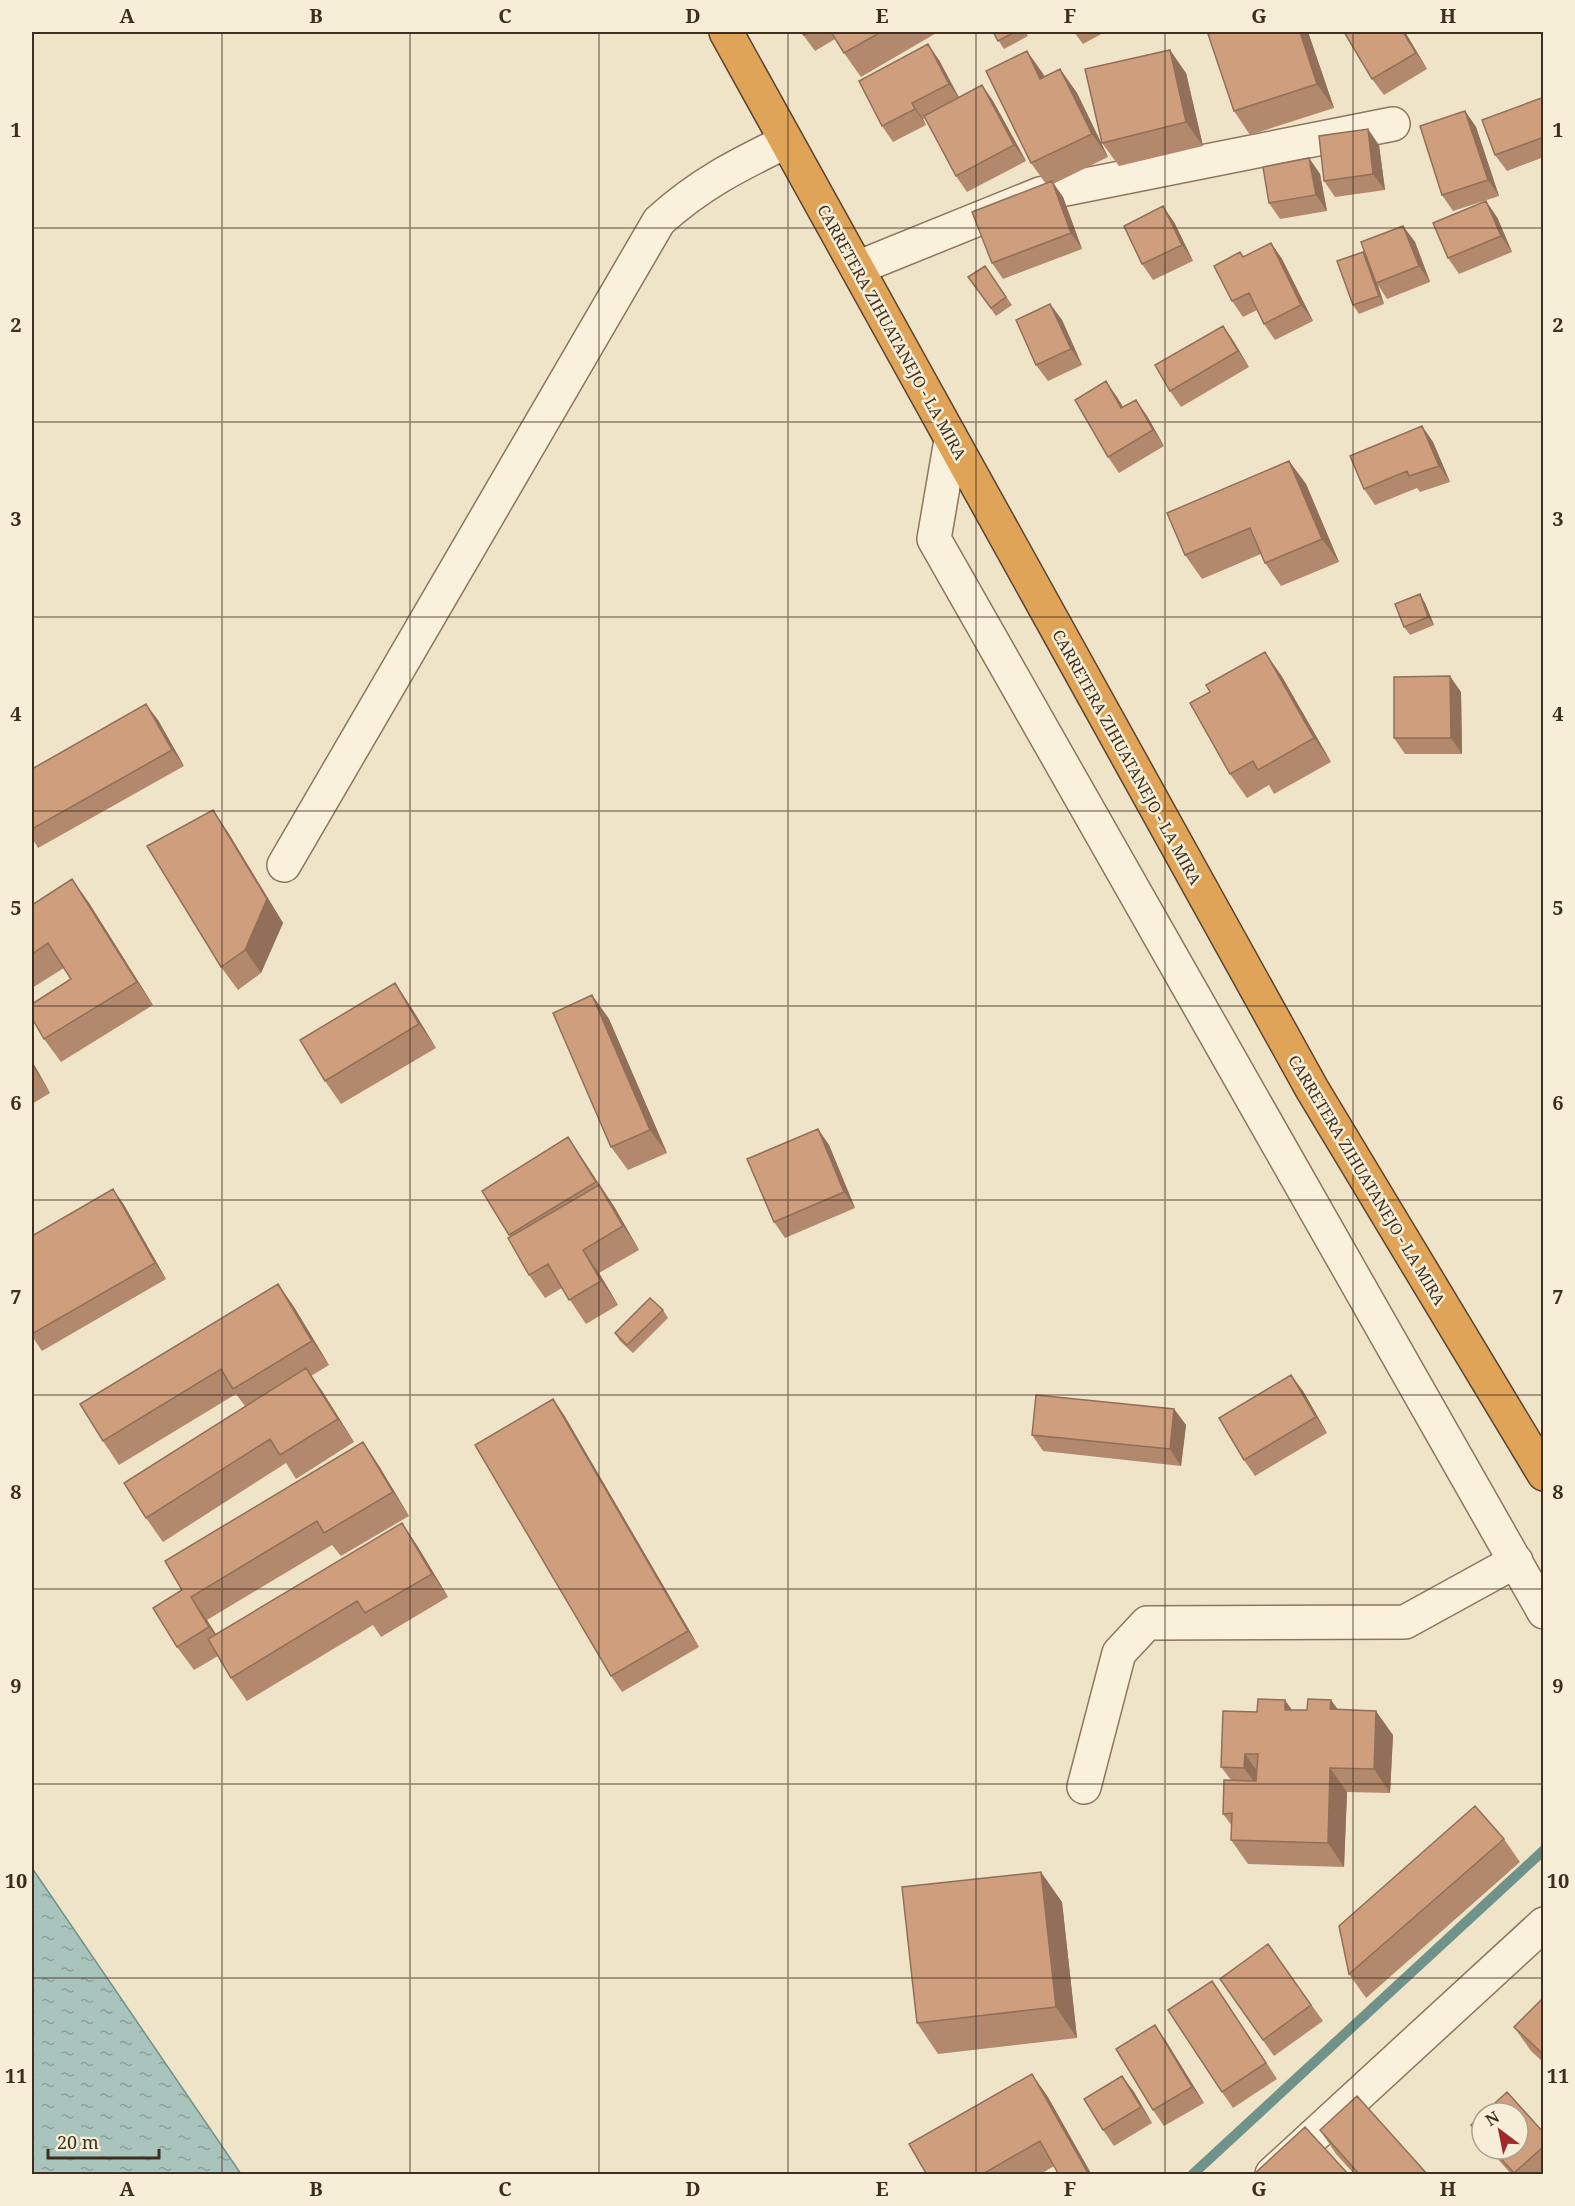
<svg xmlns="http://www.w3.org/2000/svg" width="1575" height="2206" font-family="'Noto Serif',serif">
<defs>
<pattern id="water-ripples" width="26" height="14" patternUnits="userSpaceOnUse" patternTransform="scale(1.5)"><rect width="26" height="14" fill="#a9c4bc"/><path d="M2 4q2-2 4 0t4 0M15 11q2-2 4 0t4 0" fill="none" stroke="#8ba098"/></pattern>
</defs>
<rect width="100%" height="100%" fill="#f0e4c8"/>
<path fill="url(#water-ripples)" stroke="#6f938a" stroke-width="1.5" d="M32,1868L241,2174H32Z"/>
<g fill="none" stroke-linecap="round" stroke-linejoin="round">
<path stroke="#6f938a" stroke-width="10" d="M1193,2174L1544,1850"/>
<g stroke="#8d765c" stroke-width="36">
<path id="minor" d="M857,268L1040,194L1393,124
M951,440L934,539L1544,1612
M284,865L659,221C700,184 736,166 785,142
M1084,1787L1119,1653L1147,1623L1405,1622L1516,1561
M1272,2174L1544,1924"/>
</g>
<g stroke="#5b4430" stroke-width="36">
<path id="highway" d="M726,32L1312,1089L1544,1474"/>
</g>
<use href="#minor" stroke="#faf1dc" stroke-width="33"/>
<use href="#highway" stroke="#e0a458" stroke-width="33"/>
</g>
<path fill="#b2896c" d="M801,32H831L835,39L815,51Z
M831,32H938L861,77L844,53Z
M993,32H1026L1028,36L1004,49Z
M1074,32H1105L1083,44Z
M1215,32H1308L1334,108L1250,135L1234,111Z
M1405,32L1427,69L1384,95L1372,79Z
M939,60L959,97L982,85L993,101L1026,161L967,192L956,176L925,118L923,119L926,125L893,142L882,126Z
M1060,69L1077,93L1108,157L1053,184L1063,197L1082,249L1003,279L992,263L1046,184L1031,163L1045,77Z
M1186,73L1203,146L1119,166L1102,143Z
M1544,97V157L1507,171L1495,155Z
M1465,111L1476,127L1499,196L1453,211L1442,195Z
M1379,145L1385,190L1335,197L1324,181Z
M1309,158L1320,174L1327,211L1280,219L1269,203Z
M1497,217L1512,252L1459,274L1448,258Z
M1174,222L1193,261L1153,280L1142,264Z
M1403,226L1415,242L1430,282L1387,299L1378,285L1384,304L1359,314L1353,305L1366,256Z
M1271,243L1282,259L1313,321L1275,340L1264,324L1257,310L1243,317L1232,301L1240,252L1243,257Z
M985,266L1012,305L996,316L968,277Z
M1050,304L1062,320L1082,365L1048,381L1036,365Z
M1223,326L1234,342L1249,367L1181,407L1170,391Z
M1117,397L1123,407L1136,400L1147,416L1164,446L1119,473L1108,457Z
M1422,426L1433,442L1450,482L1420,492L1417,488L1375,505L1364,489Z
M1289,461L1306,484L1339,562L1281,586L1265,563L1261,554L1202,579L1185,555Z
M1425,603L1434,625L1410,635L1404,627Z
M1281,675L1331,762L1274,794L1269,785L1247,798L1230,774Z
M1461,692L1462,754H1405L1394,738Z
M158,720L184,766L38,848L32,838V769Z
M213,810L229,834L283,923L261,973L238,990L221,967Z
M72,879L89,903L153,1005L61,1062L44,1039L71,979L64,968L32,988V905Z
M395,983L411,1007L436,1048L341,1104L325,1081Z
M592,995L609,1019L667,1153L628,1170L611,1147Z
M32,1061L50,1093L32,1104Z
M818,1129L829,1145L855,1208L785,1238L774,1222Z
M568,1137L615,1208L639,1250L599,1273L618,1305L586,1324L562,1288L545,1298L529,1275L509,1235Z
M113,1189L124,1205L166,1279L42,1351L32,1336V1334Z
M278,1284L294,1307L329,1365L311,1376L322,1391L354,1442L296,1479L286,1463L163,1542L146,1518L245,1406L236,1394L119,1465L103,1441Z
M663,1310L668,1318L633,1353L620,1341L615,1333Z
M1291,1375L1303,1391L1327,1433L1255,1476L1244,1460Z
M1174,1409L1186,1425L1181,1466L1043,1451L1032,1435Z
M564,1415L699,1647L622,1692L611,1676Z
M363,1442L379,1466L409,1516L341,1556L332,1545L207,1620L216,1634L402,1523L418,1547L448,1597L381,1637L373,1625L247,1701L231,1678L218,1656L194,1670L177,1647L182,1590Z
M1292,1710H1338L1393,1735L1390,1793L1347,1792L1344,1867L1248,1864L1231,1840L1232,1826L1223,1814L1231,1780L1221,1767L1257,1712Z
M1504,1839L1520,1862L1366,1998L1349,1974Z
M1062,1902L1077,2038L938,2054L917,2023Z
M1268,1944L1323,2021L1274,2056L1220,1979Z
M1212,1981L1277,2079L1233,2108L1222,2092Z
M1544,1997V2063L1531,2051L1514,2027Z
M1166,2041L1204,2103L1164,2126L1153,2110Z
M1122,2076L1134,2092L1152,2123L1114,2146L1103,2130Z
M1048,2097L1054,2166L1039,2175H927Z
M1482,2115V2141L1471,2125Z
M1320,2130L1428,2175H1355L1336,2154Z
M1544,2133V2173L1541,2175H1512L1489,2149H1518Z"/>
<path fill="#916f58" d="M1300,32H1308L1334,108L1317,84Z
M1403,32H1405L1427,69L1416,53Z
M928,44L939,60L960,100L949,84Z
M1170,50L1186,73L1203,146L1186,122Z
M1027,51L1044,75L1057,102L1040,79Z
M1060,69L1077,93L1108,157L1092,134Z
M982,85L993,101L1026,161L1014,145Z
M912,103L923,119L926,125L915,109Z
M1465,111L1476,127L1499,196L1488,180Z
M1368,129L1379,145L1385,190L1373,174Z
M1309,158L1320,174L1327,211L1316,195Z
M1052,181L1063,197L1082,249L1071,233Z
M1486,201L1497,217L1512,252L1501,236Z
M1163,206L1174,222L1193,261L1182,245Z
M1403,226L1415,242L1430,282L1419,266Z
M1271,243L1282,259L1313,321L1301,305Z
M1363,252L1369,260L1384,304L1379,296Z
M1050,304L1062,320L1082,365L1071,349Z
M1223,326L1234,342L1249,367L1238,351Z
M1106,381L1117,397L1133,424L1121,408Z
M1136,400L1147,416L1164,446L1153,430Z
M1422,426L1433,442L1450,482L1439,466Z
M1289,461L1306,484L1339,562L1322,539Z
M1420,594L1425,603L1434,625L1428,617Z
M1265,652L1281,675L1331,762L1314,738Z
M1450,676L1461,692L1462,754L1451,738Z
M146,704L158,720L184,766L172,750Z
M213,810L229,834L283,923L261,973L245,950Z
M72,879L89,903L153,1005L137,982Z
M395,983L411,1007L436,1048L419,1024Z
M592,995L609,1019L667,1153L650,1130Z
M32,1061L50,1093L32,1065Z
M818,1129L829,1145L855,1208L844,1192Z
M568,1137L615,1208L639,1250L623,1226L602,1190Z
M113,1189L124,1205L166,1279L155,1263Z
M583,1250L599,1273L618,1305L601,1281Z
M278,1284L294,1307L329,1365L312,1341Z
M306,1368L322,1391L354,1442L338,1419Z
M1291,1375L1303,1391L1327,1433L1316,1417Z
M553,1399L564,1415L699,1647L688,1631Z
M1174,1409L1186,1425L1181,1466L1170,1449Z
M363,1442L379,1466L409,1516L393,1492Z
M402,1523L418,1547L448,1597L432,1574Z
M191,1597L207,1620L226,1651L209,1627Z
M1285,1700L1302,1724L1285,1710Z
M1331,1700L1348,1723L1330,1709Z
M1376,1711L1393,1735L1390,1793L1374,1769Z
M1245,1754L1262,1778L1261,1791L1244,1768Z
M1330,1768L1347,1792L1344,1867L1328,1843Z
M1041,1872L1062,1902L1077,2038L1056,2007Z
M1212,1981L1223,1997L1277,2079L1266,2063Z
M1155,2025L1166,2041L1204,2103L1192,2087Z
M1032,2074L1048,2097L1092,2175H1089Z
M1122,2076L1134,2092L1152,2123L1141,2107Z"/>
<path fill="#cf9f7d" stroke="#916f58" stroke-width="1.5" d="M801,32H810L804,35Z
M831,32H881L844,53Z
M993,32H1015L998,41Z
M1215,32H1300L1317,84L1234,111L1208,34Z
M1344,32H1403L1416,53L1372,79Z
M928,44L949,84L912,103L915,109L882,126L859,81Z
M1170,50L1186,122L1102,143L1085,69Z
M1027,51L1040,79L1060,69L1092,134L1031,163L986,71Z
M982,85L1014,145L956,176L924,116Z
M1544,97V137L1495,155L1482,120Z
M1465,111L1488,180L1442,195L1420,126Z
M1368,129L1373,174L1324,181L1319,136Z
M1309,158L1316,195L1269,203L1263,167Z
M1052,181L1071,233L992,263L972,212Z
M1486,201L1501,236L1448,258L1433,223Z
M1163,206L1182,245L1142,264L1124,226Z
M1403,226L1419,266L1376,283L1361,242Z
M1271,243L1301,305L1264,324L1249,293L1232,301L1214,266L1240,252L1243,257Z
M1363,252L1379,296L1353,305L1337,261Z
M985,266L1006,297L991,308L968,277Z
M1050,304L1071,349L1036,365L1016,320Z
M1223,326L1238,351L1170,391L1155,365Z
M1106,381L1121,408L1136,400L1153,430L1108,457L1075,400Z
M1422,426L1439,466L1409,476L1407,471L1364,489L1350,456Z
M1289,461L1322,539L1265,563L1250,528L1185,555L1167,513Z
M1420,594L1428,617L1404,627L1395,604Z
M1265,652L1314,738L1258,770L1253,761L1230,774L1190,703L1210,692L1206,685Z
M1450,676L1451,738H1394V677Z
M146,704L172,750L32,829V769Z
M213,810L267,899L245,950L221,967L147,846Z
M72,879L137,982L44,1039L32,1018V1004L71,979L48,943L32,954V905Z
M395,983L419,1024L325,1081L300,1040Z
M592,995L650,1130L611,1147L553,1013Z
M818,1129L844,1192L774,1222L747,1159Z
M568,1137L596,1182L509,1235L482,1191Z
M599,1185L623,1226L583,1250L601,1281L569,1300L548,1264L529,1275L508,1238Z
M113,1189L155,1263L32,1334V1236Z
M278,1284L312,1341L233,1389L221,1369L103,1441L80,1404Z
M650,1298L663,1310L627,1345L615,1333Z
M306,1368L338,1419L280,1455L270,1439L146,1518L124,1483Z
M1291,1375L1316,1417L1244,1460L1219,1418Z
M1036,1395L1174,1409L1170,1449L1032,1435Z
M553,1399L688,1631L611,1676L475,1445Z
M363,1442L393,1492L324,1533L317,1521L191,1597L209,1627L177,1647L153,1608L182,1590L165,1561Z
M402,1523L432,1574L365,1613L357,1601L231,1678L208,1639Z
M1258,1699L1285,1700V1710H1307L1308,1699L1331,1700L1330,1709L1376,1711L1374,1769L1330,1768L1328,1843L1231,1840L1232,1813L1223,1814L1224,1780L1256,1781L1258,1754H1245L1244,1768L1221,1767L1223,1711L1257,1712Z
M1475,1806L1504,1839L1349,1974L1339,1926Z
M1041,1872L1056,2007L917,2023L902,1887Z
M1268,1944L1311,2005L1263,2040L1220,1979Z
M1212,1981L1266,2063L1222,2092L1168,2010Z
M1544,1997V2055L1514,2027Z
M1155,2025L1192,2087L1153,2110L1116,2049Z
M1032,2074L1089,2175H1059L1040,2141L981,2175H927L909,2144Z
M1122,2076L1141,2107L1103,2130L1084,2099Z
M1507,2092L1544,2133V2146L1514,2173L1492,2149H1518V2113H1484Z
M1357,2096L1428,2175H1360L1320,2130Z
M1482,2115V2138L1471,2125Z
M1305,2127L1349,2175H1253Z"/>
<path fill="none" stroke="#3d2e20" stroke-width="1.5" stroke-opacity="0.55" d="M222,32V2174M410,32V2174M599,32V2174M788,32V2174M976,32V2174M1165,32V2174M1353,32V2174M32,228H1544M32,422H1544M32,617H1544M32,811H1544M32,1006H1544M32,1200H1544M32,1395H1544M32,1589H1544M32,1784H1544M32,1978H1544"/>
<g text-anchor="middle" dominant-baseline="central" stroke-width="5" stroke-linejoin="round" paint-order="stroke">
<g font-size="16" fill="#3d2e20" stroke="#f7eed8">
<text transform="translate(892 332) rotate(61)">CARRETERA ZIHUATANEJO - LA MIRA</text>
<text transform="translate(1127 757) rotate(61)">CARRETERA ZIHUATANEJO - LA MIRA</text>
<text transform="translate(1367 1180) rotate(59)">CARRETERA ZIHUATANEJO - LA MIRA</text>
</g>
</g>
<rect width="1575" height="2206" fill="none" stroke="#f7eed8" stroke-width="66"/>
<g transform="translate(1500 2131) rotate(328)"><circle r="28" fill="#f7eed8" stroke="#ada18e" stroke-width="1.5"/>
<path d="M0-4.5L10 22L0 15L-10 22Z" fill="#9e2a2b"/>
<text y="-9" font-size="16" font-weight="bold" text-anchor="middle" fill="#3d2e20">N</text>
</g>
<path d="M48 2149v9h111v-9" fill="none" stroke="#3d2e20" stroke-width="3"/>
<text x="57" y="2149" font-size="18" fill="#3d2e20" stroke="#f7eed8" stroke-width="4.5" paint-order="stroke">20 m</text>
<rect x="33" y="33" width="1509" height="2140" fill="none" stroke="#3d2e20" stroke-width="2"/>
<g font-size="20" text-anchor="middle" font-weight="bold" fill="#3d2e20">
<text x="127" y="23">A</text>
<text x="316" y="23">B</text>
<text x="505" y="23">C</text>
<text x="693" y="23">D</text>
<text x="882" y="23">E</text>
<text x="1070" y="23">F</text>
<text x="1259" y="23">G</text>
<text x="1448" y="23">H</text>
<text x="16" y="137">1</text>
<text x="1558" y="137">1</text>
<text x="16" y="332">2</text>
<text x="1558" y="332">2</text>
<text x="16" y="526">3</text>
<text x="1558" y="526">3</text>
<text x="16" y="721">4</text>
<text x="1558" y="721">4</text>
<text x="16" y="915">5</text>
<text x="1558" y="915">5</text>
<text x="16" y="1110">6</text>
<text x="1558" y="1110">6</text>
<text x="16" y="1304">7</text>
<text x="1558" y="1304">7</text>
<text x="16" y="1499">8</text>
<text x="1558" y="1499">8</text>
<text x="16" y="1693">9</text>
<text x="1558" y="1693">9</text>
<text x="16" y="1888">10</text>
<text x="1558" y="1888">10</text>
<text x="16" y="2083">11</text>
<text x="1558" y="2083">11</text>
<text x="127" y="2196">A</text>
<text x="316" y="2196">B</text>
<text x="505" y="2196">C</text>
<text x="693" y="2196">D</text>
<text x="882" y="2196">E</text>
<text x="1070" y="2196">F</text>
<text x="1259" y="2196">G</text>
<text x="1448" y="2196">H</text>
</g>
</svg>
